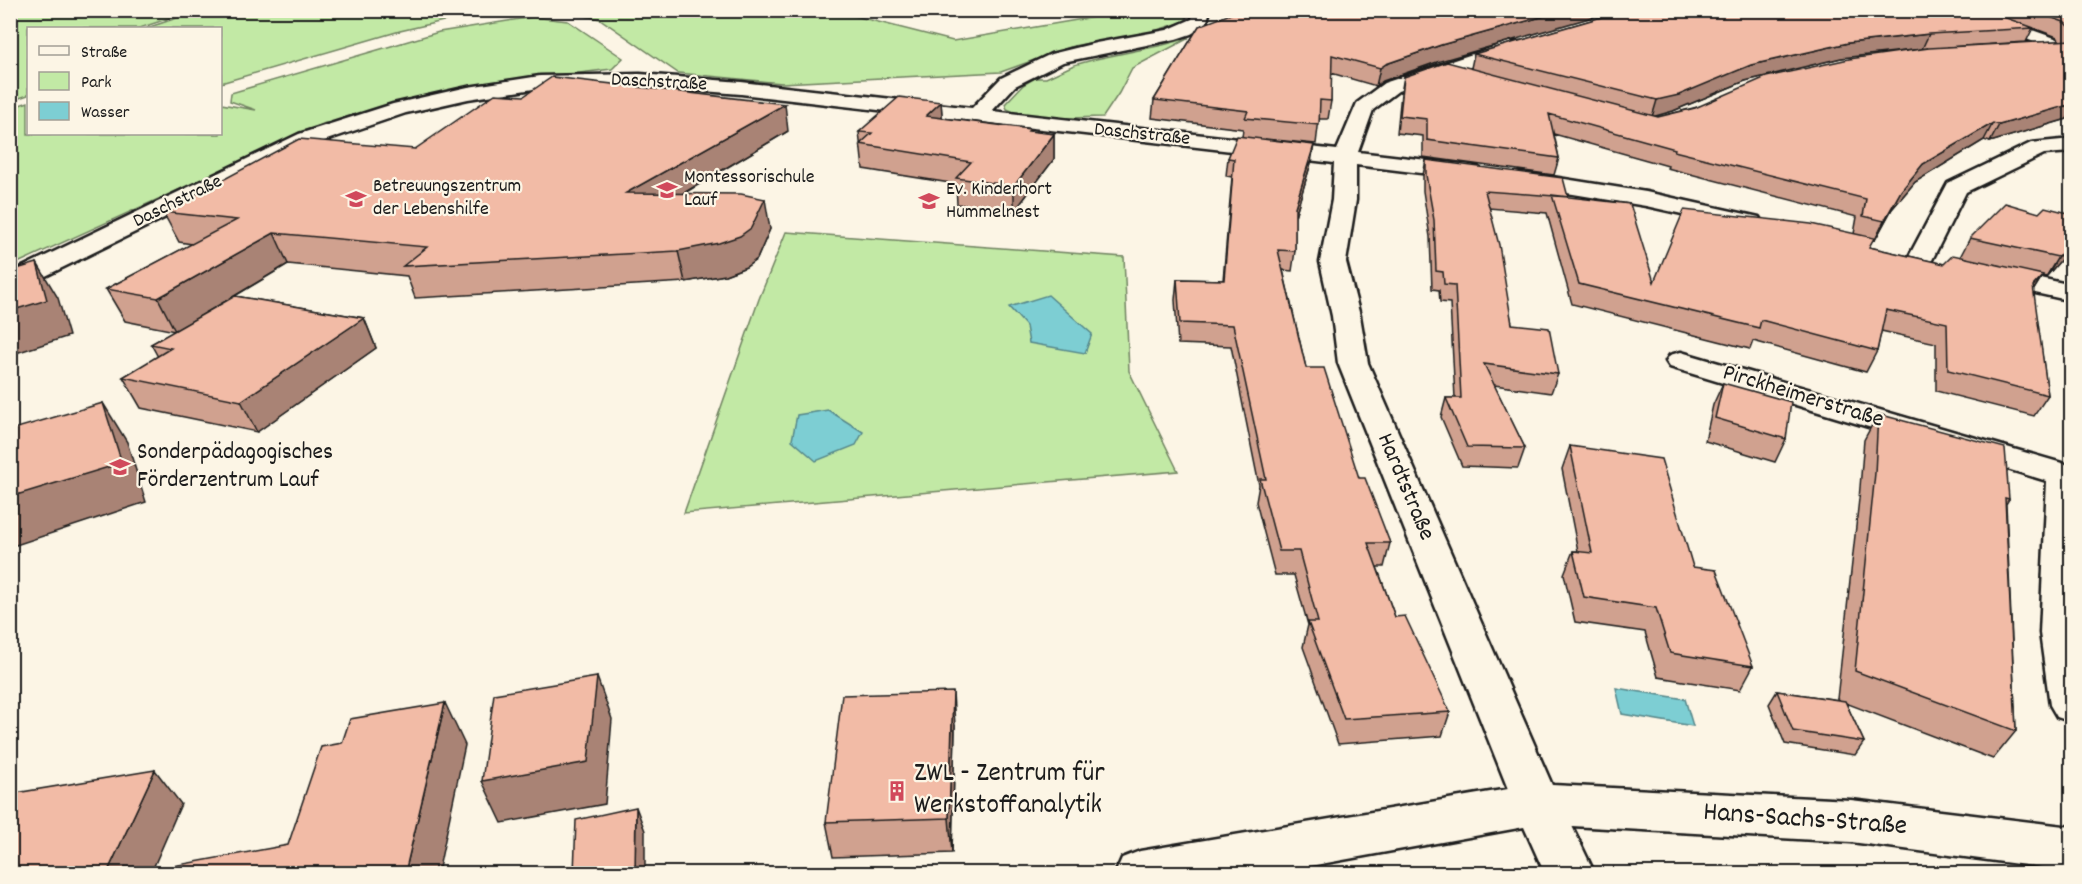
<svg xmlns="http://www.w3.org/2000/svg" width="2082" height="884" font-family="Dekko,sans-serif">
<rect width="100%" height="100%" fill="#fcf5e5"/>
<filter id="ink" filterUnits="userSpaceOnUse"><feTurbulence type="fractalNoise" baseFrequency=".0167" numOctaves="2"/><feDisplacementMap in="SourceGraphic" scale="12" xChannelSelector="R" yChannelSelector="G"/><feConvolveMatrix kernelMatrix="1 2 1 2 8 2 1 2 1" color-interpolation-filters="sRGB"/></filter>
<g filter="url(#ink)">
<path fill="#c2e9a5" stroke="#6f8260" stroke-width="1.5" d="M11,10H191V11L140,28H28V95L11,101Z
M198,11V10L487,11L400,31L221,83L220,28H147Z
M558,11H835L953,41L1130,11H1187L1186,21L1151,32L1073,46L1001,72L782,83L678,73L600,19Z
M532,17L568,21L623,58L612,69L480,85L418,98L334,123H325L11,266V108L28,102V134H220L221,104L256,110L230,101L231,93L439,32Z
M1189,38L1132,68L1119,93L1103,117C1070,117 1036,124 1007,109L1005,104L1023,85L1035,78H1046L1074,65L1096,59L1163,45Z
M786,232L1124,257L1129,371L1178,471L684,513L759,299Z"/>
<path fill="#7dced3" stroke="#56878a" stroke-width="1.5" d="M1048,295L1092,334L1085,353L1029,343L1026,326L1009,307Z
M828,410L863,432L856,445L816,461L792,440L797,415Z
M1616,688L1685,699L1693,726L1622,714Z"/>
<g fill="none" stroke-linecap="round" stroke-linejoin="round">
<g stroke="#1c1c1c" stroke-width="5">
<path id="street" d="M1194,10H1210L1206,25L1191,34L1176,39L1063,62L1015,86L992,111L1337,150L1357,103L1384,83L1509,42H1521L1524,46L1521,50L1398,91L1373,110L1358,152L1470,165L1478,167L1481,172L1478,177L1470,179L1356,165V200L1346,262L1360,316L1368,363L1552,785L1851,800L2072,827V871L1851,842L1572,826L1595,874H1545L1524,827L1266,874H1115L1122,858L1140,851L1508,789L1338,363L1332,316L1320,262L1332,200L1334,163L741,94L640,86L540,88L468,99L406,113L315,144L19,289L10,291V273L299,134L393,104L468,87L540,76L640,74L741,82L972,108L1001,78L1051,54L1096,43L1167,30L1192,19Z
M1950,10H1975L2072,44V55L1952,13Z
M2072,139V152L2044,154L1966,192L1929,266L1920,268L1911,266L1907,260L1948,183L2031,143Z
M1521,172L1646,192L1759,217L1762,222L1759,227L1750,229L1646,206L1513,184L1510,179L1513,174Z
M1994,268L2072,285V301L1985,282L1981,276L1985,270Z
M1681,352L2072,466V722L2057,717L2050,705L2040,633L2047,481L1670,367L1666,361L1670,355Z"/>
</g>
<use href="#street" fill="#fcf5e5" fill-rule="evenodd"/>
</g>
<path fill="#d0a18f" stroke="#1c1c1c" stroke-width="1.5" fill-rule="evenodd" d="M1626,10H2072V118L2067,119L1990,142L1984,140L1915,182L1892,209L1875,240L1873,239L1869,247L1944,264L1960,257L1970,238L2039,213L2072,214V247L2046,277L2042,276L2033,291L2048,395L2034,416L1936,391V343L1881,331L1877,351L1866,372L1753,341L1750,349L1572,304L1547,213L1489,208L1512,324L1558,374L1551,393L1494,385L1525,448L1518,468L1462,466L1441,417L1446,398H1455L1450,303L1440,302L1439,290L1432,289L1430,237L1423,191V175L1426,160L1568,197L1654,282L1854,234L1857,217L1667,168L1668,166L1554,134L1559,158L1554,175L1423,157V136L1397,133L1401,93L1404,77L1471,68L1474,54ZM2033,28L2057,37L2060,41L1947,47L2026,42ZM1928,48L1658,117L1655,116L1673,111L1745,81L1841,58Z
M1199,26L1437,62L1383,81L1376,86L1331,73V101L1328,119H1319L1316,144L1265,139L1311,163L1295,216V251L1292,271L1283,270L1306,368L1390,543L1384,567H1377L1395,617L1450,712L1442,736L1338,744L1303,647L1308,625L1294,575H1275L1256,502L1259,485L1231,346L1178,344L1175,300L1177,279L1223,280L1232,177L1226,176L1228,158L1242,137L1243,129L1152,118L1154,100Z
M941,102L942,118L1030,129V131L1054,134V159L1014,212L957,204L956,184L863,169L859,132Z
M788,131L683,194L770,229L757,259L746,267L725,275L685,282L415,298L407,276L288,264L235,296L364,318L376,348L257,432L141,408L123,377L158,357L151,344L175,331L125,321L106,289L192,244L179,242L163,212L415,149Z
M1723,383L1786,439L1775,462L1705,441L1713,405Z
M1878,414L2009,499L2006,504L2016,731L1993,759L1846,703L1864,742L1855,755L1785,744L1769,704L1777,691L1839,700L1837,699L1859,499L1864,440Z
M1570,446L1693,567L1753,666L1740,690L1658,677L1645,632L1575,622L1564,574L1573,551H1578L1562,469Z
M955,726L952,853L833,857L826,822Z"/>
<path fill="#a98374" stroke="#1c1c1c" stroke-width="1.5" d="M1566,10H1617L1437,62L1383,81L1376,86L1380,68L1386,64L1441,45Z
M1929,34L1922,49L1841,58L1745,81L1673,111L1652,117L1657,100L1751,65L1848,43Z
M941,102L943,126L926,116Z
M785,104L788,131L633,223L626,193Z
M2072,104V112L2067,119L1990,142L1999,125Z
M1993,123L1984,140L1915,182L1892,209L1875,240L1884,221L1901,191L1923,164Z
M1054,134V159L1014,212V186Z
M1314,145L1311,163L1292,226L1295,207Z
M765,199L770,229L757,259L746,267L725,275L685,282L678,251Z
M274,233L288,264L175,331L158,298Z
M2072,241V247L2046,277L2058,257Z
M37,263L58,298L69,336L10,355V311Z
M2043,275L2031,294L2033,286Z
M364,318L376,348L257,432L241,401Z
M103,403L127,442L146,502L10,547V497Z
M597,677L612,719L605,804L502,823L482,781Z
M953,692L955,726L952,853L949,818Z
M445,703L465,745L438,873H405Z
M155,770L181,804L151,873H107Z
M636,807L645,831V873H635Z"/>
<path fill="#f2bba6" stroke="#1c1c1c" stroke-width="1.5" d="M1241,10H1566L1441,45L1386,64L1380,68L1332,55L1331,101L1320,100L1319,125L1245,118L1248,111L1154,100L1199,26Z
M1626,10H1984L2034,28L1929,34L1848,43L1751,65L1679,95L1657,100L1474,54Z
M2030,10H2072V27L2068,26L2064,22Z
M2072,40V104L1999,125L1993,123L1923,164L1901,191L1884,221L1863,216L1866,199L1674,151L1675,149L1549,114L1559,158L1427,140V119L1400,116L1404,77L1447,62L1658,117L1695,108L1766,77L1849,59L1929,48Z
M552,77L785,104L626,193L741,194L765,199L751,228L740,236L719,243L678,251L403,266L427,247L274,233L158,298L106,289L237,220L163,212L299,139L415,149L495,94L524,96Z
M899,97L941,102L926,116L1030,129L1028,131L1054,134L1014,186L956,178L971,162L860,144L872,133L859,132Z
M1237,136L1314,145L1295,207V251L1278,250L1306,368H1324L1359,478H1365L1390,543H1368L1395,617L1405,616L1450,712L1344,719L1308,622H1318L1299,551H1279L1260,479H1266L1233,325L1180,323L1177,279L1224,280L1234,159L1228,158Z
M1426,160L1563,178L1568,197L1485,191L1499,245L1512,324L1549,328L1558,374L1484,364L1525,448L1467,447L1446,398H1461L1455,285L1444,284L1443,272L1436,271L1434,220L1426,175Z
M1552,195L1630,204L1654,282L1684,210L1811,224L1874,238L1869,247L1944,264L1953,255L2043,275L2033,286L2048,395L1948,370L1947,323L1886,310L1877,351L1761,320L1759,328L1579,284Z
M2005,203L2039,213L2045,207L2072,214V241L2058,257L1970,238Z
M37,263L47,300L10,311V271Z
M235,296L364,318L241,401L123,377L171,348L151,344Z
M1723,383L1791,402L1786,439L1715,418Z
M103,403L122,463L10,497V430Z
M1878,414L2005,448L2009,499L2005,498L2016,731L1855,671L1875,473Z
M1570,446L1661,459L1693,567L1716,570L1753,666L1670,653L1656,608L1584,597L1573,551L1592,553Z
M597,677L588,762L482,781L494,694Z
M1777,691L1845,701L1864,742L1793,731Z
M953,692L949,818L826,822L842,695Z
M445,703L405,873H135L288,845L321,747L342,743L350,719Z
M155,770L107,873H10V794Z
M636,807L635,873H574L576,820Z"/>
</g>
<defs>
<g id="school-bare" transform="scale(1.62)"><path d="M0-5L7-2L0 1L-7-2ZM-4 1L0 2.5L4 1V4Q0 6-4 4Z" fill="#d1495b" stroke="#fcf5e5" stroke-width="2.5" paint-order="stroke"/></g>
<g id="building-bare" transform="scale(1.62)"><path d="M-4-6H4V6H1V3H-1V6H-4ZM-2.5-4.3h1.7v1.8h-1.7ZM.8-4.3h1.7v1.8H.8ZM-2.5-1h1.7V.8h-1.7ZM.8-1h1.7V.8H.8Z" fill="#d1495b" stroke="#fcf5e5" stroke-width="2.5" paint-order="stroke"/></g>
</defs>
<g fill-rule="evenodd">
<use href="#school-bare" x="667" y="190"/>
<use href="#school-bare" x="356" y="199"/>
<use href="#school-bare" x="929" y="201"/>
<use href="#school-bare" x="120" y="467"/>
<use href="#building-bare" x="897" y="791"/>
</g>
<g text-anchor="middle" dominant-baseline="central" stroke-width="4.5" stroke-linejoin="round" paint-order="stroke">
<g font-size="20" fill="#1c1c1c" stroke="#fcf5e5">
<text transform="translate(659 83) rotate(3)">Daschstraße</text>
<text transform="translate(1142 135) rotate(6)">Daschstraße</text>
<text transform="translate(178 202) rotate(-26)">Daschstraße</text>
</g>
<g font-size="20" fill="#1c1c1c" stroke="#fcf5e5" text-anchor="start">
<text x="684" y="178">Montessorischule<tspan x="684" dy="23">Lauf</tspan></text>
<text x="373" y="187">Betreuungszentrum<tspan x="373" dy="23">der Lebenshilfe</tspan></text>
<text x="946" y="190">Ev. Kinderhort<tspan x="946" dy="23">Hummelnest</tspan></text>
</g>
<g font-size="24" fill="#1c1c1c" stroke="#fcf5e5">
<text transform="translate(1803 397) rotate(17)">Pirckheimerstraße</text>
<text transform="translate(1405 487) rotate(67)">Hardtstraße</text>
</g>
<g font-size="24" fill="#1c1c1c" stroke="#fcf5e5" text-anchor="start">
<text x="137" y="453">Sonderpädagogisches<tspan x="137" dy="28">Förderzentrum Lauf</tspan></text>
</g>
<g font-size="28" fill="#1c1c1c" stroke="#fcf5e5" text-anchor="start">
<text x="914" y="775">ZWL - Zentrum für<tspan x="914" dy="32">Werkstoffanalytik</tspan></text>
</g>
<g font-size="28" fill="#1c1c1c" stroke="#fcf5e5">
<text transform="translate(1805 821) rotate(4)">Hans-Sachs-Straße</text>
</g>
</g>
<rect width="2082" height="884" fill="none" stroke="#fcf5e5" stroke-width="36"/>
<rect x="18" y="18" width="2046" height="848" fill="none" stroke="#1c1c1c" stroke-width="2" filter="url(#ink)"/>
<rect x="27" y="27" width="195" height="108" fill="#fcf5e5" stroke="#a29e95" stroke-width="1.5"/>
<rect x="39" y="46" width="30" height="9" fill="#fcf5e5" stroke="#a29e95" stroke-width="1.5"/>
<text x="81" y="57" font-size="18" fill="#1c1c1c">Straße</text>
<rect x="39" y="72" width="30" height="18" fill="#c2e9a5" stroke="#a29e95" stroke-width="1.5"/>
<text x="81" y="87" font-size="18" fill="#1c1c1c">Park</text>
<rect x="39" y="102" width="30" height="18" fill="#7dced3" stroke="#a29e95" stroke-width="1.5"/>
<text x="81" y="117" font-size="18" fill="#1c1c1c">Wasser</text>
</svg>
